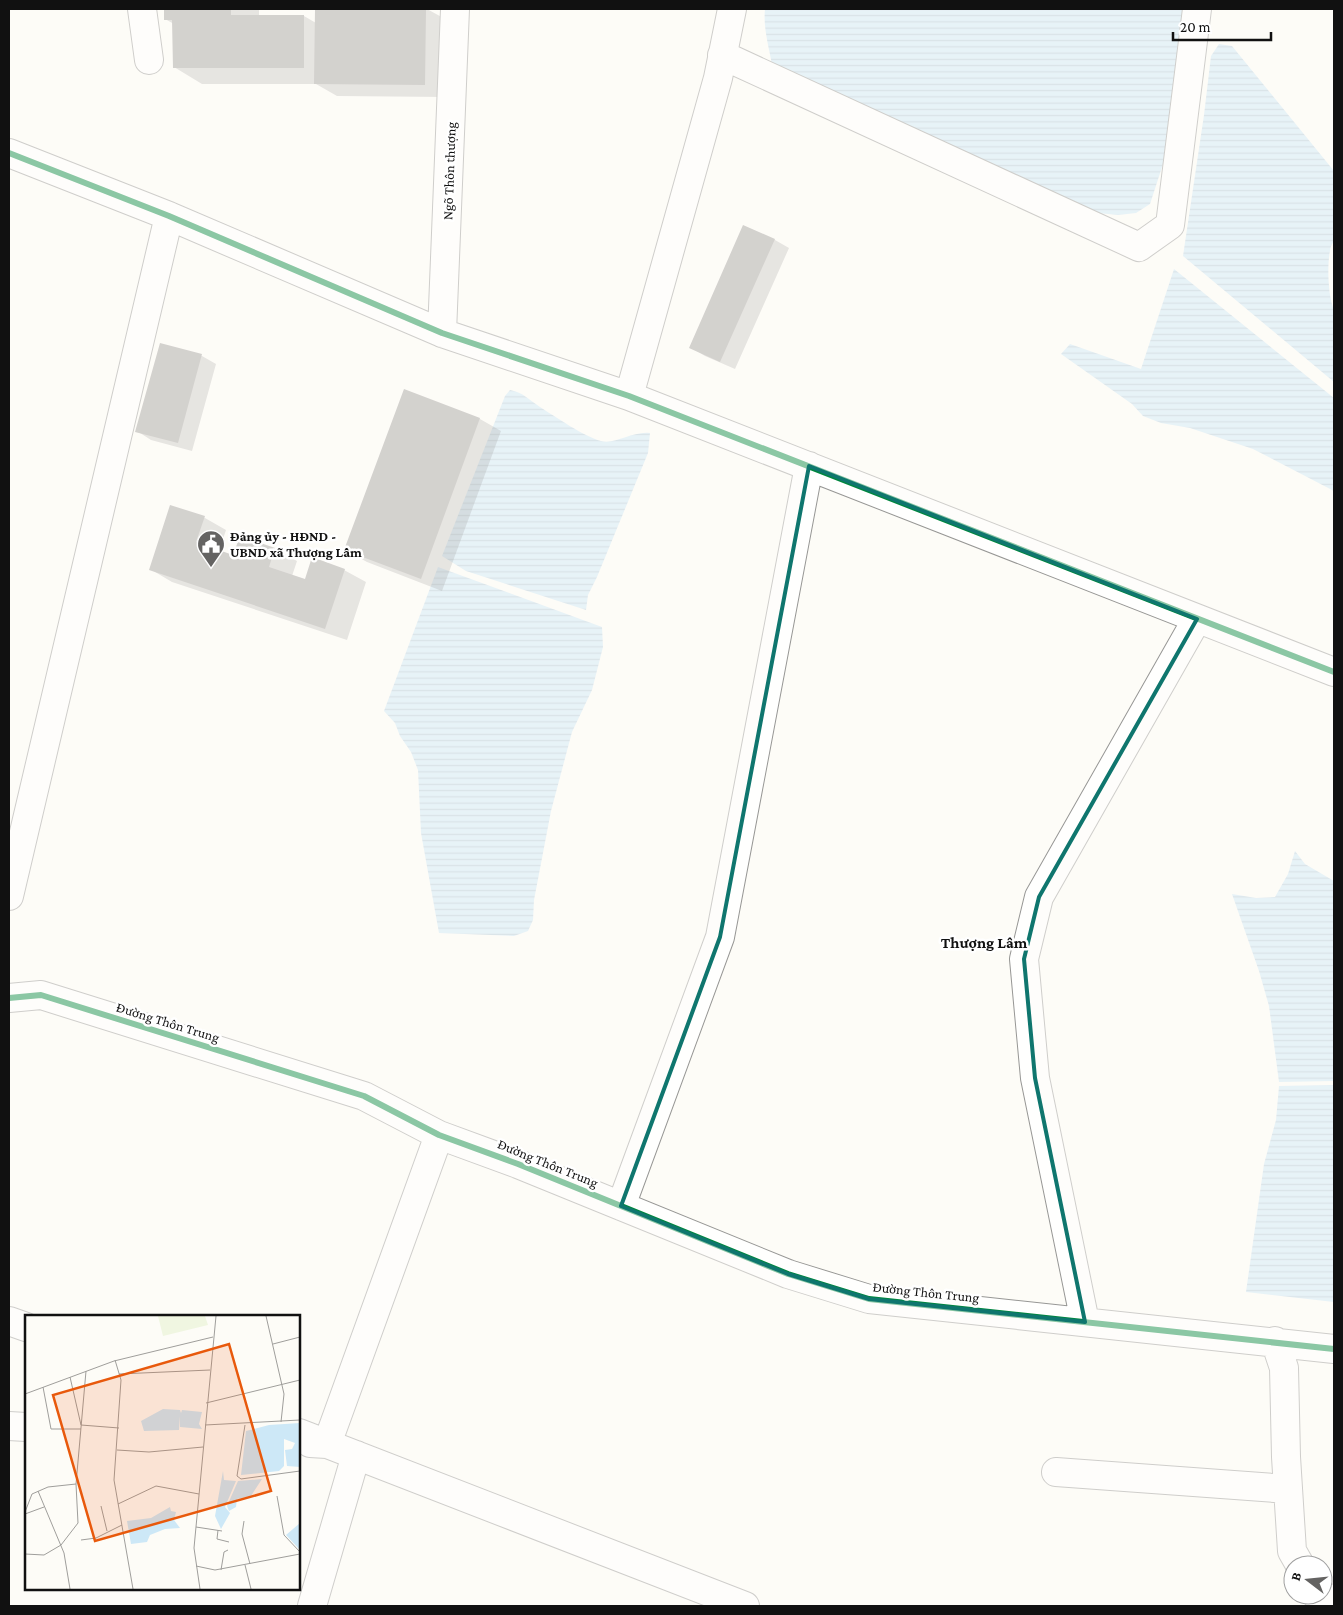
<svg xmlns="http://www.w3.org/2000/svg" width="1343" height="1615" font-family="'Crimson Pro',serif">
<defs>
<pattern id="water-rules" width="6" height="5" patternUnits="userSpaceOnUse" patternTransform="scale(1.25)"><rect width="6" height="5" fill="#cde8f7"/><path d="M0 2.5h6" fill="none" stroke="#afc6d3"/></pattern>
</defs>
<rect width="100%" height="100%" fill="#fdfcf7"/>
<path fill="url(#water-rules)" d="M765,9H1184L1163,164L1150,204L1136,213L1118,215L1087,212L772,65C769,47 763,28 765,9Z
M1219,44L1232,46L1334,171V240C1333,243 1330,247 1330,251C1327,265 1328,297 1334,310V382L1183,256L1204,115L1211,56Z
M1174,269L1334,398V491L1253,449L1190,428L1161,423L1143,416L1132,404L1061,354L1070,344L1141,369Z
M510,390C524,393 528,399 540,407C556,417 583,436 601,441C615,445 632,431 650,433L648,453L597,577L588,595L586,610L466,571L442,556L505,396Z
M438,567L602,627L603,647L592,690L572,732L551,811L534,900L533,920L528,931L514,936L439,933L421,833L418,770L411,752L400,736L395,723L384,711Z
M1295,851L1305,864L1334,881V1081L1279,1082L1269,1006L1259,971L1232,894L1256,898L1275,897L1288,874Z
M1334,1085V1302L1246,1292L1264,1164L1276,1120L1279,1086Z"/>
<path fill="#0003" d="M165,9H259V16H304L316,23V9H427L447,20L446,97L337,96L316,84H202L174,67V24L165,19Z
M744,226L775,240L789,248L735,369L705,356L690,347Z
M161,344L202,356L216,364L192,451L151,440L137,431Z
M404,391L480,419L501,431L442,591L367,562L345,550Z
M171,506L205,518L226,530L219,551L234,557L240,537L275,549L297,561L292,576L306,580L344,570L366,582L347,640L172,582L150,569Z"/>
<path fill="#a19f9c" d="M164,9H231V15H304V68H173L172,20H164Z
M315,9H426L425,85L314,84Z
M743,225L775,239L720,362L689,348Z
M160,343L202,354L178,443L135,432Z
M404,389L480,418L421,579L344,550Z
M170,505L205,516L196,542L233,555L240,536L275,548L269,567L305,579L312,557L345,569L325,629L149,570Z"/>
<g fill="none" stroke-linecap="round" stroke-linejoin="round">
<g stroke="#979795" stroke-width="30">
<path id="minor" d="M142,9L149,60
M722,55L1139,247L1170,225L1197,9
M9,153L169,216L442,333L629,396L1334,672
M442,333L455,9
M629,396L718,78L732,9
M9,896L169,216
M9,998L41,995L364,1096L439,1135L518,1164L788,1274L869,1299L1334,1349
M621,1206L720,937L809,466
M9,1321L26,1327
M1085,1322L1035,1078L1024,959L1039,897L1197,619
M1275,1341L1284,1368L1286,1457L1292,1551L1300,1565
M9,1426L26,1427
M299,1433L745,1606
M310,1443L327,1444L439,1135
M1056,1472L1288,1489
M1318,1597L1334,1599
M312,1606L356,1455"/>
</g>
<use href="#minor" stroke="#fffffe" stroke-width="28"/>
<g stroke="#fff" stroke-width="9">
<path id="cycleway" d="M9,153L169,216L442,333L629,396L1334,672
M9,998L41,995L364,1096L439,1135L518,1164L788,1274L869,1299L1334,1349"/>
</g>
<use href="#cycleway" stroke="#00873e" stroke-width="6"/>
</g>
<path d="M0 0H1343V1615H0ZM809,466L1197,619L1039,897L1024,959L1035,1078L1085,1322L869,1299L788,1274L621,1206L720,937Z" fill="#fdfcf7" fill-opacity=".55" fill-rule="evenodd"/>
<path fill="none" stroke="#0f766e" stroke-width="4" stroke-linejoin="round" d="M809,466L1197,619L1039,897L1024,959L1035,1078L1085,1322L869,1299L788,1274L621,1206L720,937Z"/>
<defs>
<g id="civic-pin" transform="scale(1.4375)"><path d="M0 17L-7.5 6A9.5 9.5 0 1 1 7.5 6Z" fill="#646362" stroke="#fff"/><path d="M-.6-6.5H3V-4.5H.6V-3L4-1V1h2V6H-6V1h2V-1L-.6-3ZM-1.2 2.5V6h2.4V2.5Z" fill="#fff"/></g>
</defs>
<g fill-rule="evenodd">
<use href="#civic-pin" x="211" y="544"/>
</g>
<g text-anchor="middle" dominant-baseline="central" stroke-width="5" stroke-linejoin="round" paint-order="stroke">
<g font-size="14" fill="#111" stroke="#fff">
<text transform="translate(449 171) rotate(-88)">Ngõ Thôn thượng</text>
<text transform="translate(168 1022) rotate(17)">Đường Thôn Trung</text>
<text transform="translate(548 1163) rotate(22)">Đường Thôn Trung</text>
<text transform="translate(926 1292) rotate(6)">Đường Thôn Trung</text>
</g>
<g font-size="14" font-weight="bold" fill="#111" stroke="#fff" text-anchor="start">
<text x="230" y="536">Đảng ủy - HĐND -<tspan x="230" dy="16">UBND xã Thượng Lâm</tspan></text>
</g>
<g font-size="16" font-weight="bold" fill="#111" stroke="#fff">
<text x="984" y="942">Thượng Lâm</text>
</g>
</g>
<g transform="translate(25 1315)">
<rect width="275" height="275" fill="#fdfcf7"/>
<path d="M133,1H180L183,10L138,21Z" fill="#f0f6e1"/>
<path d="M138,94L155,95L156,98L157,95L177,97L174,109L177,114L155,112V101L154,115L119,116L116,106ZM275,108V152L262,151L260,135L267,134L270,128L259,124V151L254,156L216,160L221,116L244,110ZM198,156L199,165L211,166L200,192L205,198L196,214L190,201ZM237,164L226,181L212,184L211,192L204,196L202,191L213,166ZM145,192L146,196L151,197L149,205L155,213L140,214L125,220L122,227L106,229L102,206L126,203ZM275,208V235L261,220Z" fill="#cde8f7"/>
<path fill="none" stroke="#9f9e9b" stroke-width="1" d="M241,1L259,79L256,107M248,29L275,22M90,45L96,65L89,165L108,274M94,59L185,55M45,62L56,110L94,113M18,72L26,114H56M0,79L89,46L188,22M181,88L275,65M180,110L275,105M220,110L212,161L216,164L275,156M92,135L124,137L178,132M13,176L39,238L45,274M252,181L259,220L275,237M93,189L131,171L174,179M76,191L82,216M0,197L7,179L23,172L51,169M0,199L19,192M219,206L217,219L225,249M171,212L197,216M193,215L192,224L204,227M56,225L71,223L97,210M0,239L19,240L36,230L53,208L51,169L61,56M220,250L226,274M171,251L190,255L275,239M196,255L199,237L203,235M175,274L169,233L191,1"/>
<path fill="#e8590c" fill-opacity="0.15" stroke="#e8590c" stroke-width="2.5" d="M204,29L246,176L70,226L28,80Z"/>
<rect width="275" height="275" fill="none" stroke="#111" stroke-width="2.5"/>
</g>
<rect width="1343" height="1615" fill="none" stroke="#111111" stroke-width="20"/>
<g transform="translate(1308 1580) rotate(286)"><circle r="24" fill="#ffffff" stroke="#a0a0a0"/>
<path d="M0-4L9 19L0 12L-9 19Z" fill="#646362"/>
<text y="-8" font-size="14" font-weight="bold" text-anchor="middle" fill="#111111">B</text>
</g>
<path d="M1173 32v8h98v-8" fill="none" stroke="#111111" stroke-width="2.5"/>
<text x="1180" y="32" font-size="15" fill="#111111" stroke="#ffffff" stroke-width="4" paint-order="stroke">20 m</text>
</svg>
